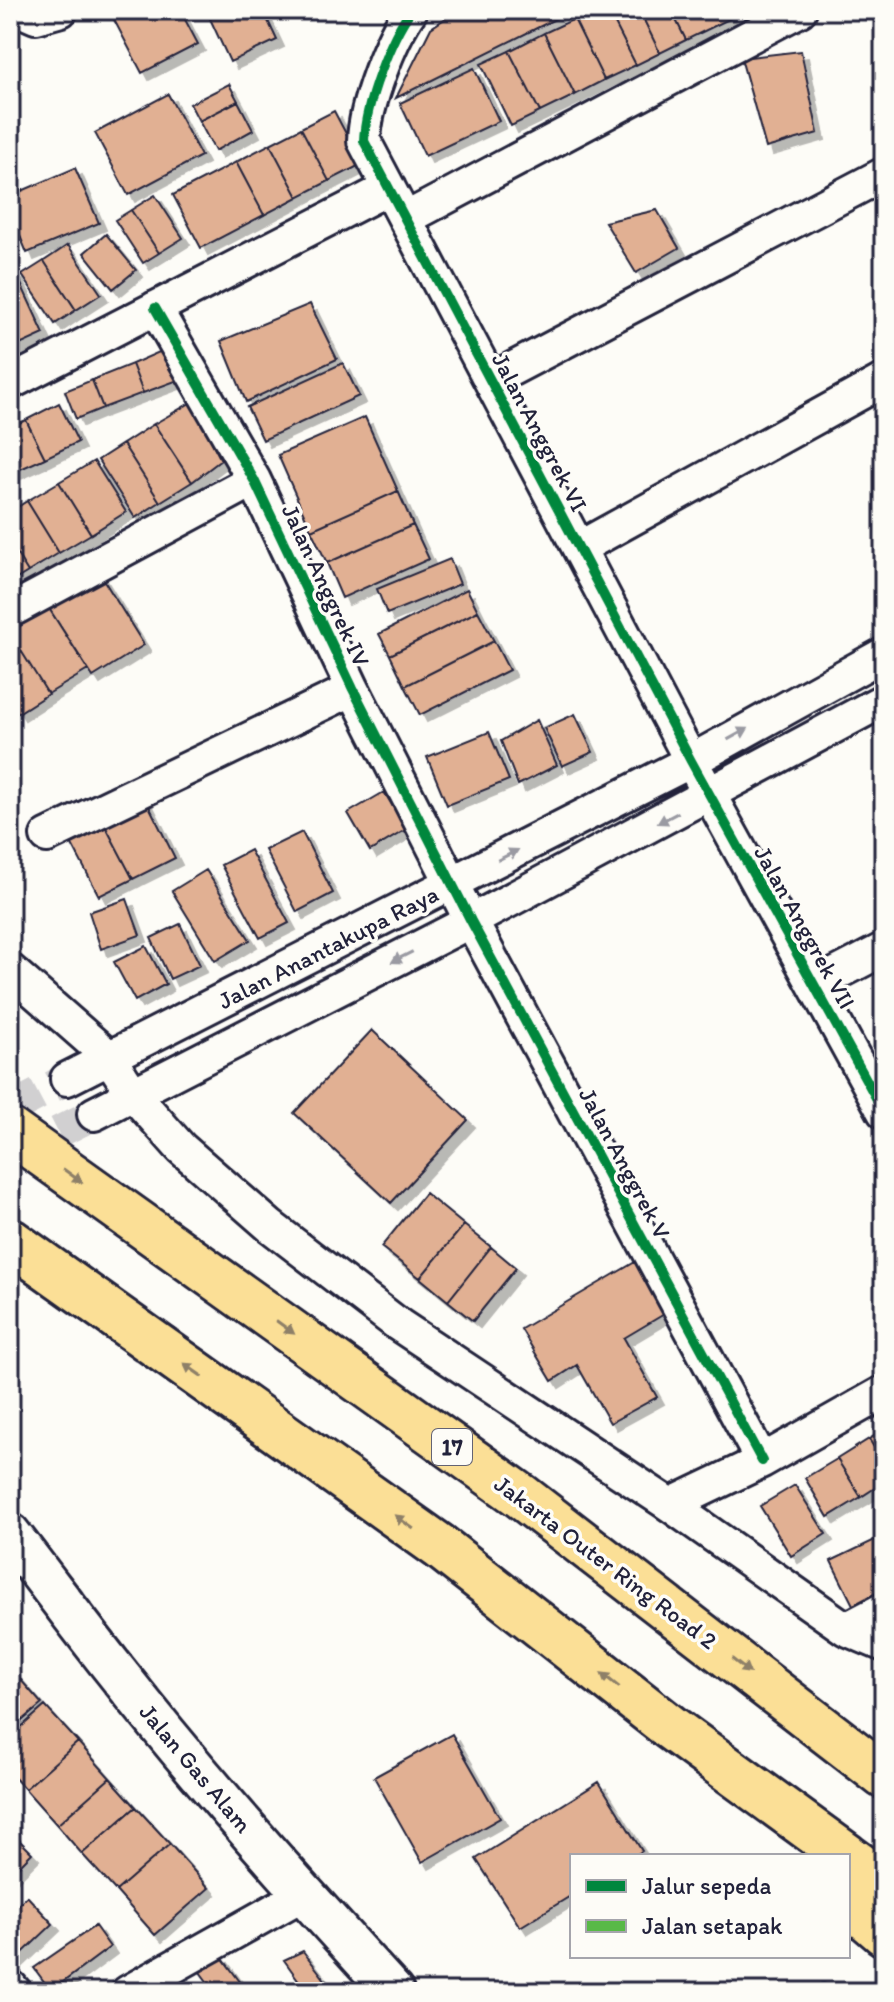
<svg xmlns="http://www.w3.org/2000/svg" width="894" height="2002" font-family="Itim,sans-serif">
<defs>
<filter id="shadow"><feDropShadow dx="7" dy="7" stdDeviation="0" flood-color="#0004"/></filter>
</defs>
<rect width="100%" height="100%" fill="#fdfcf7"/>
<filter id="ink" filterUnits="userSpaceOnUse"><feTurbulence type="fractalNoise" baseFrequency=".0125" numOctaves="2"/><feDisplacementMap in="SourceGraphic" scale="16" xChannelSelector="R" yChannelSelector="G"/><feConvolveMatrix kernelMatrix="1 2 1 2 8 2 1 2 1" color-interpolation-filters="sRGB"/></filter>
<g filter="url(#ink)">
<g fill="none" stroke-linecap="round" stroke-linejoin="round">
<path stroke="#6582a6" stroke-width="12" d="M817,1992L823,1988"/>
</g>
<path fill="#e1b093" stroke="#22223b" stroke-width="2" filter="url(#shadow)" d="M123,10H180L198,44L142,73L112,16Z
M206,10H263L277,40L230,62Z
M458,10H553L557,18L396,98L431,28Z
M591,10H608L636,65L604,80L574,19Z
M608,10H639L660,53L636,65Z
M639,10H671L686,40L660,53Z
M671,10H726L731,18L686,40Z
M574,19L604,80L575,95L544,33Z
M544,33L575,95L540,112L509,51Z
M509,51L540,112L511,126L481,64Z
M801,51L818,133L766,148L741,58Z
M474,68L499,121L425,156L400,103Z
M229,84L238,101L199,121L190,104Z
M168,94L201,156L128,195L95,133Z
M238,101L253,130L215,151L199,121Z
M334,111L362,164L329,181L301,128Z
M301,128L329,181L298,197L270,144Z
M270,144L298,197L264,215L236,162Z
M236,162L264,215L201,248L173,195Z
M75,168L99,223L27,253L10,212V196Z
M155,195L183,238L159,253L131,210Z
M131,210L159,253L143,263L115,220Z
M657,210L679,248L636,273L605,222Z
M106,234L136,270L113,289L84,253Z
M68,245L101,294L76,310L44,261Z
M44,261L76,310L55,324L22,275Z
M16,273L44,334L11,349L10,276Z
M310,304L337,359L246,402L221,341Z
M166,349L181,379L143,393L132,364Z
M343,363L359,396L263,440L247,407Z
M132,364L143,393L103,408L92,380Z
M92,380L103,408L76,419L65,391Z
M192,402L221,460L192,482L154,424Z
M59,403L78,442L45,458L26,420Z
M365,417L398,491L311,530L278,455Z
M26,420L45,458L14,472L10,464V427Z
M154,424L192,482L160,502L123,444Z
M123,444L160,502L135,518L98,460Z
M94,461L126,512L91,534L59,482Z
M59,482L91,534L59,553L27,501Z
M398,491L413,525L327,563L311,530Z
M27,501L59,553L28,572L10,543V512Z
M413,525L429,559L342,598L327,563Z
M10,543L28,572L10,583Z
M450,559L460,584L387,614L377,589Z
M95,566L144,645L93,677L43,599Z
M467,589L478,611L390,655L379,634Z
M43,599L88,670L48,694L10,633V619Z
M478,611L494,641L405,686L390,655Z
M10,633L48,694L18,713L10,700Z
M494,641L509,670L420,715L405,686Z
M575,714L593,752L562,766L544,728Z
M537,720L557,765L518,785L501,741Z
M489,732L509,780L447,805L427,757Z
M384,792L407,829L370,851L348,813Z
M143,794L175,858L133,879L100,816Z
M100,816L133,879L99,896L66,833Z
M302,832L333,893L297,912L265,850Z
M250,850L289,923L260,938L221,865Z
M206,870L250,940L215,961L172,891Z
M127,899L140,935L101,949L89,912Z
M180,924L200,965L170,979L151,938Z
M146,946L166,984L135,1001L114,962Z
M372,1030L468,1120L391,1203L294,1113Z
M425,1193L464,1225L420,1278L381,1247Z
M464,1225L491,1247L448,1301L420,1278Z
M491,1247L516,1268L473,1321L448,1301Z
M635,1262L666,1313L624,1338L657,1397L610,1423L577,1365L552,1381L521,1329Z
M884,1430V1464L869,1439Z
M869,1439L884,1464V1482L861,1497L837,1459Z
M837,1459L861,1497L828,1517L805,1478Z
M795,1485L826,1534L791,1556L760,1506Z
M879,1538L884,1547V1592L854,1607L831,1561Z
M13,1671L42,1704L10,1731V1674Z
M45,1706L78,1742L25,1789L10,1773V1737Z
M452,1734L500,1818L422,1862L374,1777Z
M78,1742L110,1778L57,1825L25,1789Z
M110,1778L136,1807L82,1854L57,1825Z
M599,1782L642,1851L634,1856H572V1895L520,1927L476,1859Z
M136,1807L170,1844L116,1891L82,1854Z
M10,1831L32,1853L10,1875Z
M170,1844L209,1888L155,1935L116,1891Z
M27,1896L53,1924L10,1965V1913Z
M95,1926L110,1947L51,1991L34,1968Z
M303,1951L332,1989L328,1992H307L284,1960Z
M221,1956L241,1983L229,1992H215L200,1972Z"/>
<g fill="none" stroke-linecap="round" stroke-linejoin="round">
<path stroke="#d1d0d1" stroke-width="32" stroke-dasharray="32 16" stroke-linecap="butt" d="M10,1109L67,1079
M15,1154L94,1114"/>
<g stroke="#22223b" stroke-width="38">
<path id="minor" d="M20,10L36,17L61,10
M411,10C390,39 365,105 364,141L691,761L884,1112
M405,219L800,10
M155,308L254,480L353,689L471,921L762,1461
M491,380L884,174
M10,383L389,188
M579,548L884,380
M10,611L254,480
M47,836L353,689
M10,970L109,1057L133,1094L181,1148L270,1226L399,1325L670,1505L846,1629L884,1645
M815,985L884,949
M67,1079L691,761L884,654
M94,1114L471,921L884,700
M670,1505L762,1461L884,1392
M846,1629L884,1609
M10,1986L15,1992
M128,1992L303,1894"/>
</g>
<g stroke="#22223b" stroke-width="46">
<path id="tertiary" d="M10,1534C45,1579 79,1625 114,1669C202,1781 297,1887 393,1992"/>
</g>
<g stroke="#22223b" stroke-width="50">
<path id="motorway" d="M10,1131L521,1496L884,1776
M10,1241L439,1546L671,1728L847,1856
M848,1857L884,1883
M848,1902L884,1933"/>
</g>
<use href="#minor" stroke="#fdfcf7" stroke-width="32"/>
<use href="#tertiary" stroke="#fdfcf7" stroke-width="40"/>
<use href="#motorway" stroke="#fbdf96" stroke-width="44"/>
<path stroke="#58b947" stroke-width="8" stroke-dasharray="16 8" stroke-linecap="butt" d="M10,1986L15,1992"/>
<g stroke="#fdfcf7" stroke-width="15">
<path id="cycleway" d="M411,10C390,39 365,105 364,141L691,761L884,1112
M155,308L254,480L353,689L471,921L762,1461"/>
</g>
<use href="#cycleway" stroke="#00873e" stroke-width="10"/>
</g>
<defs><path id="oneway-solid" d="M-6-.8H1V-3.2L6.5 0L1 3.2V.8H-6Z" transform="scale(2)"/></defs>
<g fill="#9a9aa2">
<use href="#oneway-solid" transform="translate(738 734) rotate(-29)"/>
<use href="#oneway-solid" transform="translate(668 818) rotate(152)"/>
<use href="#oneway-solid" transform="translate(508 855) rotate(-27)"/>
<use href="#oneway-solid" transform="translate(402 957) rotate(153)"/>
</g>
<g fill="#8e8068">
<use href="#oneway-solid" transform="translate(73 1176) rotate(36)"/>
<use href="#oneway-solid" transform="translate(285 1327) rotate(36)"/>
<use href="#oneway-solid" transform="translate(193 1370) rotate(-145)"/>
<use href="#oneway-solid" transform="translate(404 1522) rotate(-144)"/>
<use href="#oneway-solid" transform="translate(741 1666) rotate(38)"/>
<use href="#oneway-solid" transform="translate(610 1680) rotate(-142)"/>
</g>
</g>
<g text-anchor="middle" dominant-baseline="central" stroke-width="7" stroke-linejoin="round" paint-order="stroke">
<rect fill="#fdfcf7" stroke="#646373" stroke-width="2" x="432" y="1429" width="40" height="36" rx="6"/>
<g font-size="22" font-weight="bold" fill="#22223b">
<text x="452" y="1447">17</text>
</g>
<g font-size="24" fill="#22223b" stroke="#fdfcf7">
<text transform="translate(540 432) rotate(62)">Jalan Anggrek VI</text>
<text transform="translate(326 585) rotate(65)">Jalan Anggrek IV</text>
<text transform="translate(805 927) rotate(61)">Jalan Anggrek VII</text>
<text transform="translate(328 947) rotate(-27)">Jalan Anantakupa Raya</text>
<text transform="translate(625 1163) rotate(62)">Jalan Anggrek V</text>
<text transform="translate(606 1562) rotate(37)">Jakarta Outer Ring Road 2</text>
<text transform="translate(196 1768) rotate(50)">Jalan Gas Alam</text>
</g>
</g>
<rect width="894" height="2002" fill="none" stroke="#fdfcf7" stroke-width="40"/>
<rect x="20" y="20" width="854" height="1962" fill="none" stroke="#22223b" stroke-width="3" filter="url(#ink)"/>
<rect x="570" y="1854" width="280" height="104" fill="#fdfcf7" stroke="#a5a5ac" stroke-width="2"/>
<rect x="586" y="1880" width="40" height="12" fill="#00873e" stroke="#a5a5ac" stroke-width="2"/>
<text x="642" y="1894" font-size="24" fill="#22223b">Jalur sepeda</text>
<rect x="586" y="1920" width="40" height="12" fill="#58b947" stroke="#a5a5ac" stroke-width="2"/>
<text x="642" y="1934" font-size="24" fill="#22223b">Jalan setapak</text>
</svg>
